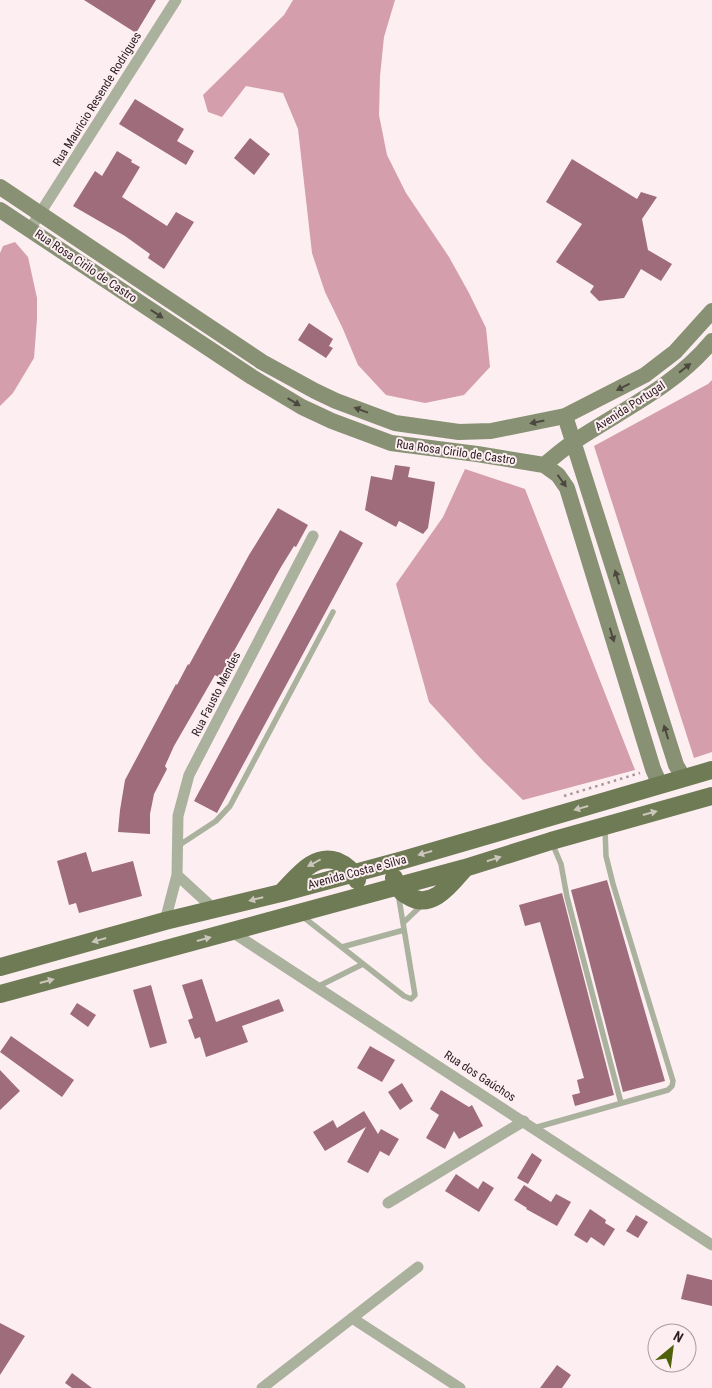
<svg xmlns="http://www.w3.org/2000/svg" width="712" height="1388" font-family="'Roboto Condensed',sans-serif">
<rect width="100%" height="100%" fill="#fdeef2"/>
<path fill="#d49eac" d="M293,0H395L384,37L380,76L379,115L387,155L406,193L449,257L469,293L486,328L490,367L464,395L425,403L386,395L358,365L343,329L325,292L312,253L298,129L283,93L246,86L222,117L208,112L203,95L284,15Z
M15,242L28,257L37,298V319L34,358L13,393L0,406V253L3,246Z
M712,380V752L694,758L594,446L708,384Z
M465,469L525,489L635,770L523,800L483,761L429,702L396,584L443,517Z"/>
<path fill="#9e6c7a" d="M84,0H156L136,33Z
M135,99L184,129L177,141L194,151L186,165L119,124Z
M250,138L270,154L254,175L234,158Z
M117,151L132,160L131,162L140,167L122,197L167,226L176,212L194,222L164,269L148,258L150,254L125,236L73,206L95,171L102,176Z
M572,159L637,199L641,192L657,197L642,219L648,250L672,264L661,281L641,269L624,298L599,301L590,292L594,286L556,262L582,224L546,202Z
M309,323L333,339L329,346L333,348L326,358L298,340Z
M395,465L410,467L408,477L435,482L428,528L423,534L399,521L396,527L365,510L371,476L392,480Z
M278,508L308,525L296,547L294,546L281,567L230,658L231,659L220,678L215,675L174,746L165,766L167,769L154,794L150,814V834L118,832L120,810L125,780L176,684L177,685L188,664L189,665L249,555Z
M340,530L363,543L217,813L194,801Z
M86,852L92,872L133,861L142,896L79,913L76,903L69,905L57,861Z
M607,880L665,1081L623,1092L571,890Z
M562,893L614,1095L575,1106L572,1095L580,1093L577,1080L584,1078L540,922L525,926L519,905Z
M202,979L216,1022L279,999L284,1011L242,1026L248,1042L206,1057L200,1037L195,1039L188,1020L193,1018L182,985Z
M151,985L167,1043L150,1048L133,990Z
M77,1003L96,1015L88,1027L70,1014Z
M11,1036L74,1080L62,1097L0,1052Z
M370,1046L395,1060L382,1082L357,1068Z
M0,1070L20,1091L0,1110Z
M402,1083L413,1101L400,1110L388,1092Z
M441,1090L469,1107L472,1105L483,1126L459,1139L454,1131L445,1149L426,1138L439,1115L430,1109Z
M364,1111L378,1134L381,1129L399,1139L389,1156L380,1151L368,1173L347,1162L366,1127L325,1151L313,1132L333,1120L337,1128Z
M532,1153L542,1160L528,1184L517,1178Z
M456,1174L478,1189L483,1181L494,1188L479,1212L445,1191Z
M524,1185L551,1202L556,1194L571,1202L557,1226L526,1209L527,1208L514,1200Z
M590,1209L606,1220L605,1223L615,1229L604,1246L591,1237L587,1243L574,1235Z
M636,1215L648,1222L638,1238L626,1231Z
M687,1274L712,1280V1306L681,1299Z
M0,1323L25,1336L0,1375Z
M557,1365L571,1375L562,1388H540Z
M72,1373L92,1388H72L65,1383Z"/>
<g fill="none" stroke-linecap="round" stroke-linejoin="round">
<path stroke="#a5979b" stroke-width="2.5" stroke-dasharray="2.5 4" stroke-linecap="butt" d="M564,796L640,773"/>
<path stroke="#aab19d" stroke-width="5.5" d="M552,843L561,864L567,897L621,1103
M178,846L216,821L230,806L333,612
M302,916L404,996L411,999L415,995L398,893
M403,923L423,904
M342,947L404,930
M317,987L363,964
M534,1128L668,1090L672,1086L673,1081L613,884L606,856L605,828"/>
<path stroke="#aab19d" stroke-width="11" d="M30,229L176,0
M177,875L214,909
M165,921L177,875L178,816L189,775L313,536
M232,932L712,1245
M388,1203L524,1121
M352,1318L460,1388
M262,1388L418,1267"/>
<path stroke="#889173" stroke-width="16" d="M0,187L262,362L315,391L336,401L395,423L459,432L491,431L565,416L676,765L683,777
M0,210L252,377L302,407L332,421L391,443L477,454L544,465L558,475L567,488L653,769L660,785
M565,416L645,375L675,352L712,311
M544,465C554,457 564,448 575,441C623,409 674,387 712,341"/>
<path stroke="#6f7b55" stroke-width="18" d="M394,878C397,886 400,892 408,896C432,911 451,884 465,868
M282,892C297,877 313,853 337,861C347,865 353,871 357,880
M0,967L165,921L281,893L403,860L712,770
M0,994L465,868L551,841L712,796"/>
</g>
<defs><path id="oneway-solid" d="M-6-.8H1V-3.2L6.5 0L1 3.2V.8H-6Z" transform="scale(1.25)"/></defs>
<g fill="#4d483f">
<use href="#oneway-solid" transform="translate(157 314) rotate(34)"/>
<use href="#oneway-solid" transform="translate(685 368) rotate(-38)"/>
<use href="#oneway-solid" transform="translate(623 387) rotate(153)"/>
<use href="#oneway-solid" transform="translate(294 402) rotate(31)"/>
<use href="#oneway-solid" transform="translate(361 410) rotate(-160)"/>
<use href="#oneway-solid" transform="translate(537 422) rotate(168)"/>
<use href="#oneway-solid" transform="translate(562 481) rotate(54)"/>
<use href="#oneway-solid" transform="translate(617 577) rotate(-107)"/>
<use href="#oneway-solid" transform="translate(612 635) rotate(73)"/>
<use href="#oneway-solid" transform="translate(666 732) rotate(-107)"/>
</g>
<g fill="#cbc6bb">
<use href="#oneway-solid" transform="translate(581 808) rotate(164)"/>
<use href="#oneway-solid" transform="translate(650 813) rotate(-15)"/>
<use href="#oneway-solid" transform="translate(425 853) rotate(164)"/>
<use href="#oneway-solid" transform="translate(494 859) rotate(-17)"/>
<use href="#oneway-solid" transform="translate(314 863) rotate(152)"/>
<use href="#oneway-solid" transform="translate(256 899) rotate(166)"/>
<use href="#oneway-solid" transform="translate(204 939) rotate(-15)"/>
<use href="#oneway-solid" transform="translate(99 940) rotate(164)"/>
<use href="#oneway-solid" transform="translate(47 981) rotate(-15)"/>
</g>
<g text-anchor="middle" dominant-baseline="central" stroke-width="4" stroke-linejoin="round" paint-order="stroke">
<g font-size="12" fill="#2d2023" stroke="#fdeef2">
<text transform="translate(97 99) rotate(-58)">Rua Mauricio Resende Rodrigues</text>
<text transform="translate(86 266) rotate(34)">Rua Rosa Cirilo de Castro</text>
<text transform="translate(630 406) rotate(-33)">Avenida Portugal</text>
<text transform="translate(456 452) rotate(8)">Rua Rosa Cirilo de Castro</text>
<text transform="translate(216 694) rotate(-63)">Rua Fausto Mendes</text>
<text transform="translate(357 872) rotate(-15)">Avenida Costa e Silva</text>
<text transform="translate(480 1076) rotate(33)">Rua dos Gaúchos</text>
</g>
</g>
<g transform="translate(672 1348) rotate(29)"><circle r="24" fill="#fdeef2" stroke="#aa9c9f"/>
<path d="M0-4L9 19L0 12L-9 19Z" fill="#4f620a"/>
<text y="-8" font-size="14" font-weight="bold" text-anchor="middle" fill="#2d2023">N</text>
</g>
</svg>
